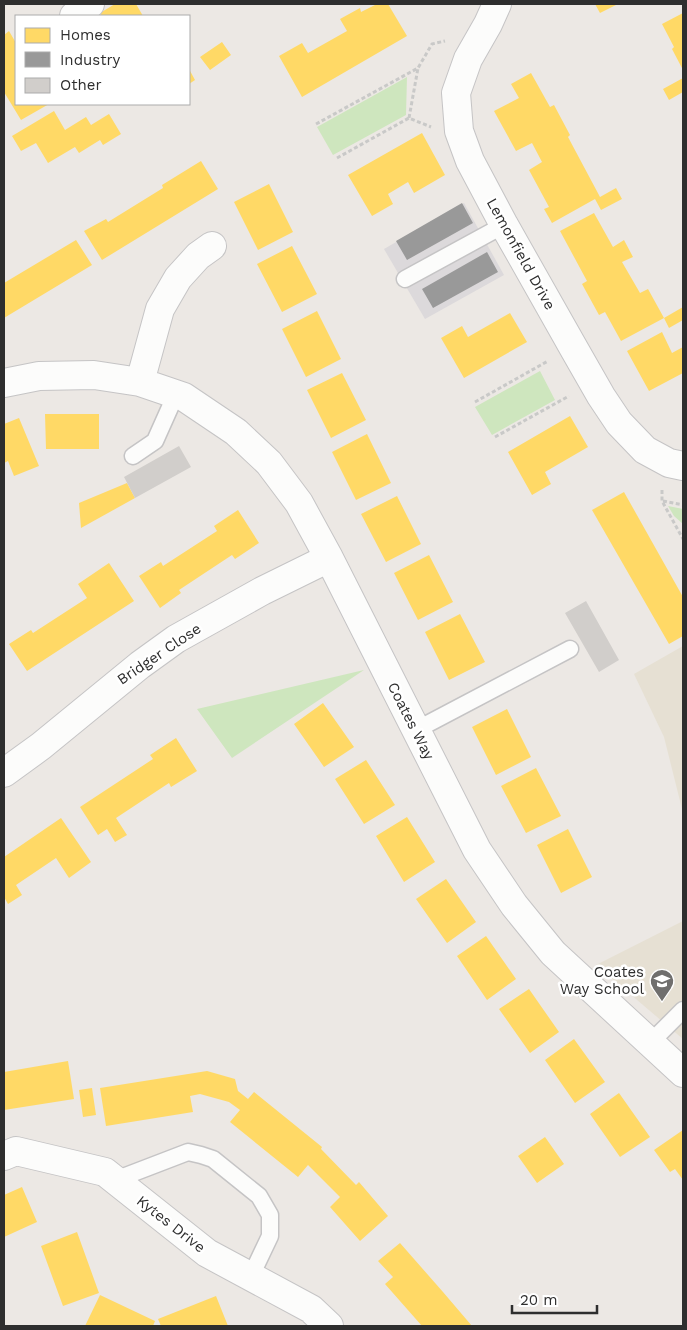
<svg xmlns="http://www.w3.org/2000/svg" width="687" height="1330" font-family="'Work Sans',sans-serif">
<rect width="100%" height="100%" fill="#ece8e4"/>
<path fill="#dcd9db" d="M464,203L504,275L425,319L384,249Z"/>
<path fill="#e6e0d3" d="M683,646V813L664,737L634,674Z
M683,921V1039L596,965Z"/>
<path fill="#cee6be" d="M407,77L406,115L333,155L317,127Z
M540,371L555,400L492,435L475,407Z
M668,506L683,509V524L674,516Z
M364,670L232,758L197,709Z"/>
<path fill="#ffd966" d="M115,4H136L143,16H102L100,13Z
M377,4H388L407,36L302,97L279,56L302,43L308,53L347,31L340,19L360,8L361,12Z
M595,4H618L600,13Z
M683,13V70L672,49L674,47L662,24Z
M9,31L16,43V104H49L21,120L4,92V35Z
M222,42L231,55L210,70L200,57Z
M189,69L195,80L189,84Z
M531,73L550,107L554,105L570,135L568,137L600,197L616,188L622,199L601,210L595,199L552,223L544,209L549,207L529,170L542,162L532,143L516,151L494,111L519,98L511,84Z
M683,78V92L669,100L663,89Z
M54,111L65,130L86,117L91,125L109,114L121,134L103,145L100,140L79,153L75,147L48,163L36,143L21,151L12,136Z
M422,133L445,175L414,193L408,182L388,194L393,204L372,216L348,175Z
M201,161L218,189L102,260L84,231L106,219L108,222L163,188L162,185Z
M269,184L293,232L258,250L234,202Z
M594,213L613,247L624,240L633,257L622,262L640,293L648,289L664,318L621,341L605,312L599,315L582,284L587,281L560,231Z
M76,240L92,265L4,318V283Z
M292,246L317,294L282,312L257,264Z
M683,307V320L669,328L664,318Z
M317,311L341,359L306,377L282,329Z
M510,313L527,342L464,378L441,338L462,326L468,337Z
M662,332L672,353L683,347V373L649,391L627,351Z
M342,373L366,420L331,438L307,390Z
M45,414H99V449H46Z
M570,416L588,447L545,472L551,484L532,495L508,452Z
M19,418L39,466L14,476L8,461L4,463V424Z
M367,434L391,483L356,500L332,452Z
M127,483L135,498L81,528L79,503Z
M624,492L683,597V636L669,644L592,510Z
M397,496L421,544L386,562L361,514Z
M238,510L259,543L235,559L232,555L179,590L181,593L160,608L139,576L161,562L163,566L217,531L214,526Z
M429,555L453,602L418,620L394,573Z
M109,563L134,601L27,671L9,644L31,630L33,633L87,598L78,584Z
M460,614L485,662L449,680L425,632Z
M323,703L354,747L324,767L294,724Z
M507,709L531,757L496,775L472,727Z
M176,738L197,771L171,787L169,783L116,818L127,835L115,842L107,829L98,835L80,807L153,759L150,755Z
M366,760L395,805L364,824L335,779Z
M536,768L561,816L526,833L501,786Z
M407,817L435,862L404,882L376,836Z
M61,818L91,862L69,878L56,858L16,885L22,895L8,904L4,897V857Z
M568,829L592,877L561,893L537,845Z
M446,879L476,922L447,943L416,899Z
M486,936L516,979L487,1000L457,956Z
M529,989L559,1032L530,1053L499,1009Z
M574,1039L605,1082L575,1103L545,1060Z
M68,1061L74,1099L4,1110V1072Z
M207,1071L235,1079L238,1091L248,1099L254,1092L322,1147L321,1149L356,1185L359,1182L388,1216L360,1241L330,1207L340,1197L308,1165L298,1177L230,1122L240,1110L229,1102L200,1094L190,1096L193,1112L106,1126L100,1088Z
M92,1088L96,1115L83,1117L79,1090Z
M619,1093L650,1137L620,1157L590,1114Z
M683,1130V1180L675,1169L670,1172L654,1150Z
M545,1137L564,1164L537,1183L518,1156Z
M22,1187L37,1222L4,1237V1195Z
M77,1232L99,1293L63,1306L41,1246Z
M400,1243L443,1292L472,1326H422L385,1284L393,1277L378,1261Z
M100,1295L155,1321L153,1326H85Z
M216,1296L228,1326H161L158,1319Z"/>
<path fill="#999" d="M462,203L473,223L407,260L396,241Z
M487,252L498,272L433,308L422,289Z"/>
<path fill="#d1cecb" d="M179,446L191,467L135,498L124,477Z
M586,601L619,660L599,672L565,613Z"/>
<g fill="none" stroke-linecap="round" stroke-linejoin="round">
<g stroke="#c5c4c5" stroke-width="19">
<path id="service" d="M405,279L504,225
M133,456L155,441L176,394
M416,730L570,649
M650,1043L683,1010
M115,1180L188,1152L201,1155L213,1159L259,1196L270,1215V1236L251,1276"/>
</g>
<g stroke="#c5c4c5" stroke-width="30">
<path id="minor" d="M497,4L488,24L468,59L456,93L459,131L470,161L504,225L573,347L601,396L619,423L645,450L669,463L683,466
M74,16L90,4
M140,382L160,309L178,278L198,256L212,246
M4,383L39,376L94,375L140,382L184,397L236,432L269,463L299,503L329,558L477,850L514,905L553,953L683,1073
M4,773L41,746L140,665L176,639L262,591L329,558
M4,1156L16,1151L105,1172L207,1253L311,1309L329,1326"/>
</g>
<path stroke="#c9c9c8" stroke-width="3" stroke-dasharray="4 2.5" stroke-linecap="butt" d="M409,118L418,68
M316,124L418,68L432,44L445,41
M337,158L409,118L431,127
M475,402L548,361
M495,437L569,396
M662,490V501L683,539
M663,501L683,505"/>
<use href="#service" stroke="#fcfcfb" stroke-width="16"/>
<use href="#minor" stroke="#fcfcfb" stroke-width="28"/>
</g>
<defs>
<g id="school-pin" transform="scale(1.25)"><path d="M0 17L-7.5 6A9.5 9.5 0 1 1 7.5 6Z" fill="#706f6e" stroke="#fff"/><path d="M0-5L7-2L0 1L-7-2ZM-4 1L0 2.5L4 1V4Q0 6-4 4Z" fill="#fff"/></g>
</defs>
<g fill-rule="evenodd">
<use href="#school-pin" x="662" y="981"/>
</g>
<g text-anchor="middle" dominant-baseline="central" stroke-width="5" stroke-linejoin="round" paint-order="stroke">
<g font-size="15" fill="#2e2e2e" stroke="#fff">
<text transform="translate(521 254) rotate(61)">Lemonfield Drive</text>
<text transform="translate(159 654) rotate(-34)">Bridger Close</text>
<text transform="translate(411 721) rotate(63)">Coates Way</text>
<text transform="translate(171 1224) rotate(38)">Kytes Drive</text>
</g>
<g font-size="15" fill="#2e2e2e" stroke="#fff" text-anchor="end">
<text x="644" y="972">Coates<tspan x="644" dy="17">Way School</tspan></text>
</g>
</g>
<rect width="687" height="1330" fill="none" stroke="#2e2e2e" stroke-width="10"/>
<rect x="15" y="15" width="175" height="90" fill="#ffffff" stroke="#ababab"/>
<rect x="25" y="28" width="25" height="15" fill="#ffd966" stroke="#ababab"/>
<text x="60" y="40" font-size="15" fill="#2e2e2e">Homes</text>
<rect x="25" y="52" width="25" height="15" fill="#999999" stroke="#ababab"/>
<text x="60" y="65" font-size="15" fill="#2e2e2e">Industry</text>
<rect x="25" y="78" width="25" height="15" fill="#d1cecb" stroke="#ababab"/>
<text x="60" y="90" font-size="15" fill="#2e2e2e">Other</text>
<path d="M512 1305v8h85v-8" fill="none" stroke="#2e2e2e" stroke-width="2.5"/>
<text x="520" y="1305" font-size="15" fill="#2e2e2e" stroke="#ffffff" stroke-width="4" paint-order="stroke">20 m</text>
</svg>
